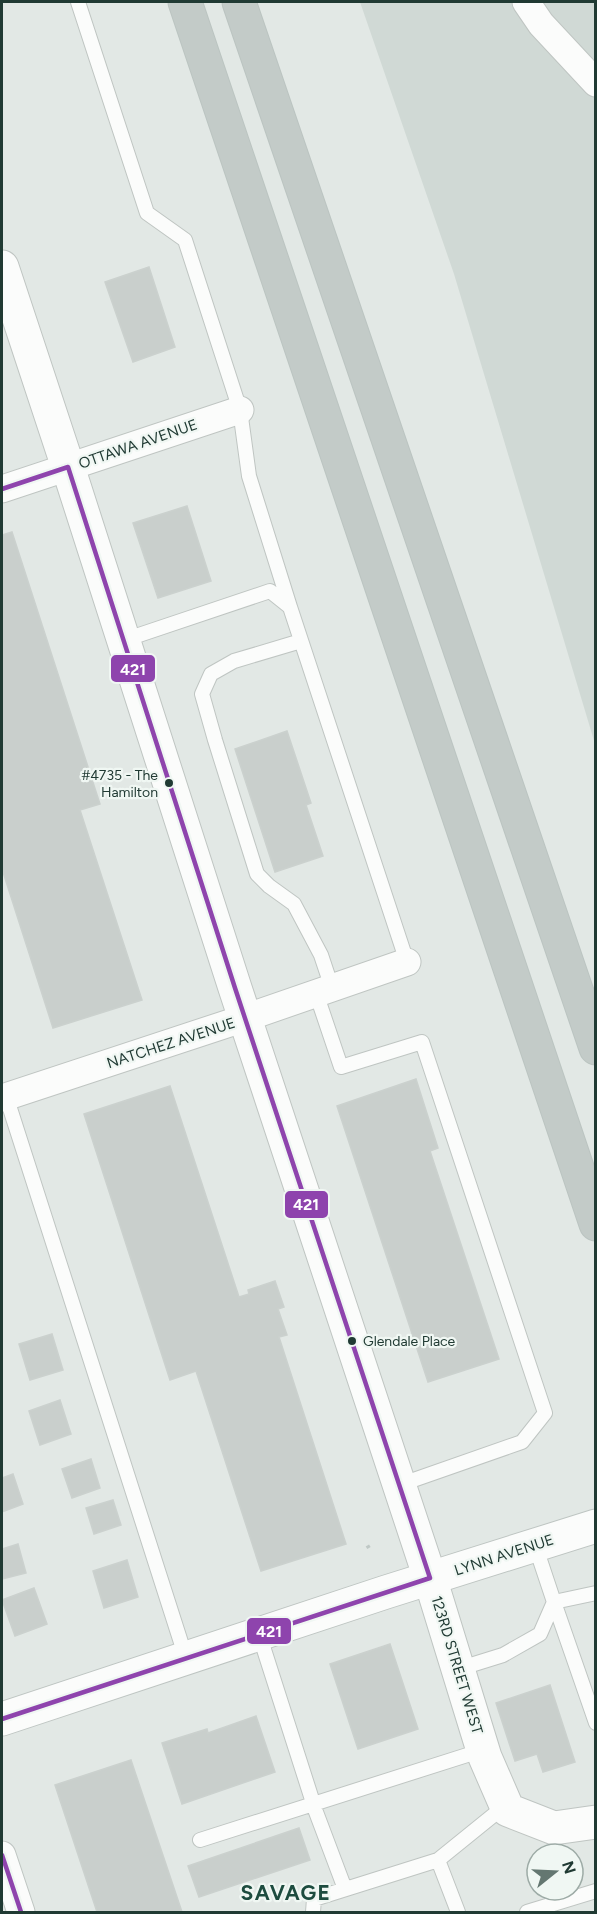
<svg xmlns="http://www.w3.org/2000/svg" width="597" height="1914" font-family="Figtree,sans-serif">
<rect width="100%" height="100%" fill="#e2e8e5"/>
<path fill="#d0d9d5" d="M360,2H595V744L454,274Z"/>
<path fill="#c9cfcc" stroke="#cbd1ce" stroke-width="1.5" d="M149,267L175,347L133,362L105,282Z
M187,506L211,581L158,598L133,523Z
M12,532L100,804L80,810L142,1000L53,1028L2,869V535Z
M287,731L311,803L306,805L323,856L275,872L235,749Z
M416,1079L438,1148L430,1151L499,1359L428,1382L337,1106Z
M170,1086L239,1297L249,1294L248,1290L275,1281L284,1307L278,1309L287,1335L279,1337L346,1544L261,1571L196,1371L170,1380L84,1114Z
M52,1334L63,1370L30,1380L19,1344Z
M60,1400L71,1434L40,1445L29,1411Z
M91,1459L100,1488L72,1498L62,1469Z
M13,1474L23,1504L2,1512V1478Z
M113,1500L121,1525L94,1534L86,1508Z
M18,1544L26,1573L2,1579V1549Z
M127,1560L138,1597L104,1608L93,1571Z
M34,1588L47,1624L15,1636L2,1600Z
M390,1644L418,1729L358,1749L330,1664Z
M550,1685L575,1762L543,1772L537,1754L515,1761L496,1703Z
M256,1716L275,1772L182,1804L162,1743L207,1729L208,1733Z
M131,1760L182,1912H97L55,1785Z
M299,1828L310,1860L199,1897L188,1866Z"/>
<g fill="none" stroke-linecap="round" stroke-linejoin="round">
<g stroke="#bfc5c2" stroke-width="16">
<path id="service" d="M78,2L147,213L185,240L240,410L249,476L290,607
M124,640L270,591L290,607L407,962
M301,641L234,661L211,674L202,694L215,740L257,874L269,886L294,904L321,955L332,988
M316,993L341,1067L422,1042L545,1413L522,1442L399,1485
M6,1096L186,1658
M535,1545L554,1602L596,1593
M554,1602L596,1723
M259,1634L316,1812L345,1889
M458,1669L503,1655L540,1634L554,1602
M200,1840L483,1750
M438,1860L458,1912
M313,1912L314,1899L438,1860L506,1805
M527,1912L596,1891"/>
</g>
<g stroke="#bfc5c2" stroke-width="29">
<path id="minor" d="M526,2L541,24L596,83
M2,489L240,410
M2,1098L245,1018L407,962
M2,1855L21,1912"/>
</g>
<g stroke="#bfc5c2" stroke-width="35">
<path id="tertiary" d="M2,267L68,467L235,988L430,1578L485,1757L508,1810L554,1828L596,1822"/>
</g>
<g stroke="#bec5c2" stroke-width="35">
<path id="secondary" d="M2,1719L386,1592L596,1526"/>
</g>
<g stroke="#bbc4c1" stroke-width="35">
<path id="trunk" d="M185,2L596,1224
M239,2L596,1048"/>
</g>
<path stroke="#bfc8c5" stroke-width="4" stroke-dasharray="3 4.5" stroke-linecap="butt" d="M369,1548L367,1545L370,1544"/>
<use href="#service" stroke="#fbfcfb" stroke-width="14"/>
<use href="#minor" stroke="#fbfcfb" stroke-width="27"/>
<use href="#tertiary" stroke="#fbfcfb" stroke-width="33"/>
<use href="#secondary" stroke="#fbfcfb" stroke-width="33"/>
<use href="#trunk" stroke="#c3cbc8" stroke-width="33"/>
<g stroke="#f0f7f3" stroke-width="9">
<path id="bus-1" d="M2,489L68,467L235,988L430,1578L2,1719
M2,1855L21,1912"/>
</g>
<use href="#bus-1" stroke="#8e44ad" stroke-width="4.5"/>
</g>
<g fill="#203a33" stroke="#f0f7f3" stroke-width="2">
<circle cx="169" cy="783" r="5"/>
<circle cx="352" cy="1341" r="5"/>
</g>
<g text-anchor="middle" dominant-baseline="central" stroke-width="4.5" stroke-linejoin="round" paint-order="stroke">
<g font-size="14" fill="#203a33" stroke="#f0f7f3" text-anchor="end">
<text x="158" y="775">#4735 - The<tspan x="158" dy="17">Hamilton</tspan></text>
<text x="363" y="1341" text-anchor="start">Glendale Place</text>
</g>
<g font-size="15" fill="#203a33" stroke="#f0f7f3">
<text transform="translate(138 444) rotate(-19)">OTTAWA AVENUE</text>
<text transform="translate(171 1043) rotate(-18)">NATCHEZ AVENUE</text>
<text transform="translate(504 1555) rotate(-18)">LYNN AVENUE</text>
<text transform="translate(457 1665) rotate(73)">123RD STREET WEST</text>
</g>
<g font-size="21" font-weight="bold" letter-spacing="1.5" fill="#1d4c3f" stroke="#f0f7f3">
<text x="286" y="1892">SAVAGE</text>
</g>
</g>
<g stroke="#f0f7f3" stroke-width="2">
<rect x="110" y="654" width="46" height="29" rx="6" fill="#8e44ad"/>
<rect x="284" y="1190" width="45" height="29" rx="6" fill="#8e44ad"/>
<rect x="246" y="1617" width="46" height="28" rx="6" fill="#8e44ad"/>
</g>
<g font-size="16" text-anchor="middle" font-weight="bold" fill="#fff">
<text x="133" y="675">421</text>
<text x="306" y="1210">421</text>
<text x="269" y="1637">421</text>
</g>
<rect width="597" height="1914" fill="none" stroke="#203a33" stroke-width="6"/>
<g transform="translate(555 1872) rotate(72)"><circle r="28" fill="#f0f7f3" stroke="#9daba6" stroke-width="1.5"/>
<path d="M0-4.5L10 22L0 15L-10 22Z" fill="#647771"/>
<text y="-9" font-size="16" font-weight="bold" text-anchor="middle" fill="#203a33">N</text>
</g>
</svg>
